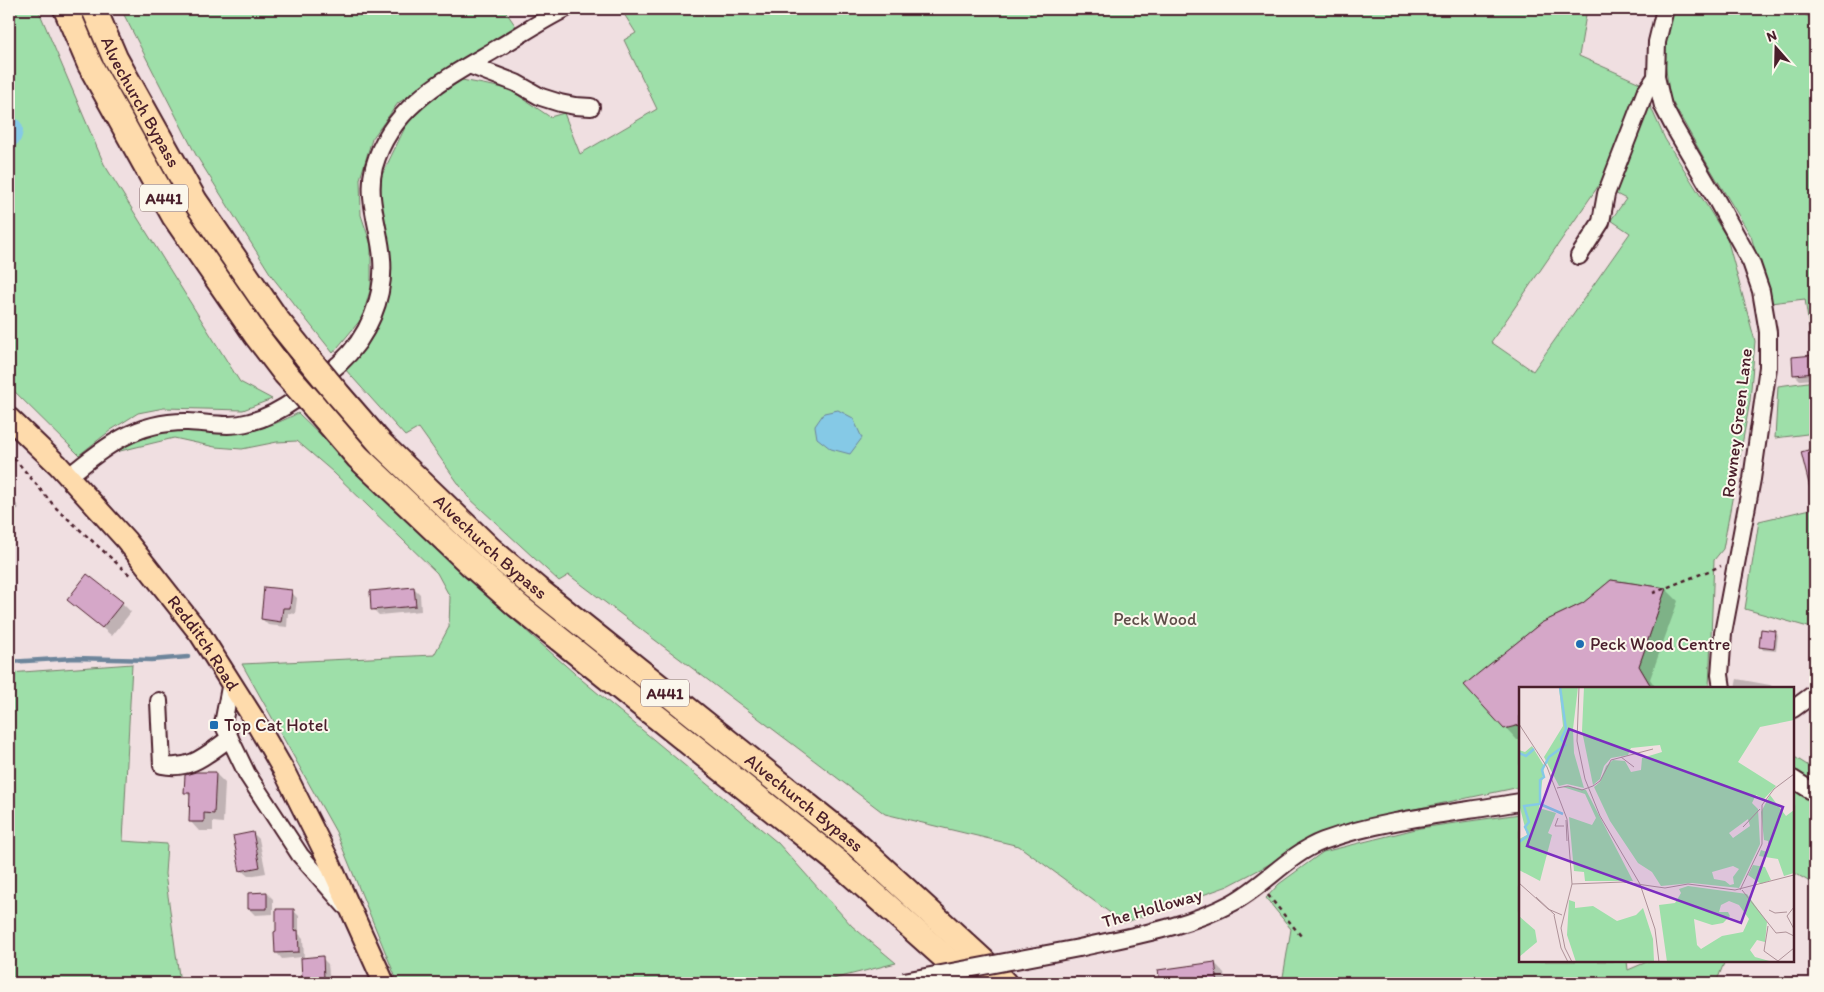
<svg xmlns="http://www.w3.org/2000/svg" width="1824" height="992" font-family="Itim,sans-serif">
<rect width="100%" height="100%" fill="#f0dfe1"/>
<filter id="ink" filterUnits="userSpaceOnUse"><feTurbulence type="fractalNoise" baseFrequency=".02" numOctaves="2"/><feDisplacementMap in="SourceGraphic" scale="10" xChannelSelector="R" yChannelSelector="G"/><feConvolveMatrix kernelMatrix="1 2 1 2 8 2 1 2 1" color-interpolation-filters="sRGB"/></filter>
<g filter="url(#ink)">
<path fill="#9edfa9" stroke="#747f6a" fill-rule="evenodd" d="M9,9H38L104,164L240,382L272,399L243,410L164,408L138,413L111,430L79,455L9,386Z
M121,9H504L517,28L398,103L372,139L360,179L361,215L371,245V287L362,318L333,353L273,278L196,155Z
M631,9H1587L1579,56L1640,83L1665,139L1727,238L1755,341L1750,401L1723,549L1714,560L1709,688H1652L1639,666L1666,588L1611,580L1583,603L1541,623L1465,685L1504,728L1520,725V787L1348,823L1228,886L1124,923L1019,846L885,814L569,575L559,581L468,497L419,428L405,436L344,368L380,312L381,177L413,111L462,80L509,89L550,117L564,113L580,154L657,109L624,40L636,33L624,14ZM1599,185L1626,199L1611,220L1630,233L1533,371L1491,342Z
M1672,9H1796L1815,21V347L1812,348L1805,299L1770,303L1751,236L1705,160L1670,98L1664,56Z
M1815,381V433L1775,438L1778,386Z
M298,413L497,605L582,680L778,843L852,926L896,963L817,983H398L336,832L242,664L434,655L449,627L450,597L437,573L333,472L297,441L277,442L242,449L215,447L174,438L116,452C135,442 151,431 173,429C186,427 199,432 212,433C243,435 270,428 298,413Z
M1815,508V629L1745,609L1759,521Z
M132,664L123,841L167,844L165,874L180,983H9V673Z
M1793,756L1815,770V885L1793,872Z
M1520,814V961H1627L1628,970L1649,961H1722L1724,963L1716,983H1282L1291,929L1266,898L1279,884L1323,852L1420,828Z"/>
<path fill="#85c9e6" stroke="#6d859b" d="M838,410L853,418L862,438L850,454L831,449L817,438L815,426L824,413Z"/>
<path fill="#0003" d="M1813,356L1815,358V379L1800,380L1794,374Z
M9,493L19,508L9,515Z
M414,588L420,594L421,611L379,615L373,609Z
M1666,589L1678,601L1650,679L1656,688H1520V740H1517L1466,685Z
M291,592L297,598L295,614L288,613L287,627L268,625L262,619Z
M69,600L122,603L131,612L112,636Z
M1775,632L1778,635L1776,651L1763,650L1761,647Z
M1737,679L1770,685L1774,688H1735Z
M216,774L225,783L223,823L213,822V831H199L190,821L191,798L186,792Z
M253,833L259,839L266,873L248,876L241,870Z
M267,893L273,899V914L255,915L249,909Z
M293,910L299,916V934L303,938L304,959L322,958L328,964L330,983H305L302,957L282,959L276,952Z
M1215,963L1224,973L1226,983H1161L1160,971Z"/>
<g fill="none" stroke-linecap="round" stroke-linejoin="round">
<path stroke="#6d859b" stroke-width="4.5" d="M9,662L74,658L151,660L188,657"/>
<path stroke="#85c9e6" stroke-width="26" d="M9,129L10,130L9,134"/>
</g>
<path fill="#d5a7c8" stroke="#4a1f2b" d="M1814,355L1815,373L1793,375L1792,357Z
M1815,448V492H1811L1801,452Z
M87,574L123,602L102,628L67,600Z
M1611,580L1666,588L1639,666L1652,688H1520V725L1504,729L1464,685L1541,623L1583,603Z
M264,587L292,590L290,608H283L281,622L261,619Z
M414,587L416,606L371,610L370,591Z
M1761,629L1776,631L1774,649L1759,647Z
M196,772H216L214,814L204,813V822H189L190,793H184L185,775Z
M253,832L260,867L240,871L233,836Z
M267,892V909H248V893Z
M276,909H294V931L298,930L299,952L275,953L274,932L276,931Z
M323,956L324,979L302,980L301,958Z
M1215,962L1218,983H1160L1158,970Z"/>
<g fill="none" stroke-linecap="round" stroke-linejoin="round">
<g stroke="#4a1f2b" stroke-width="20">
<path id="minor" d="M1665,9L1657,42L1656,77L1663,106L1674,127L1716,199L1751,262L1761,291L1768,332V367L1752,479L1723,633L1720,675L1722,688
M469,65L516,83L541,97L560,103L575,106L591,107
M1579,256L1601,222L1606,194L1645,93L1656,77
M68,477C105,446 137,421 188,422C209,423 229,428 250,422C283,414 314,386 339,364C368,338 385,297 382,259C380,228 366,199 374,167C391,105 447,78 498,48C521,35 542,20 565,9
M231,682L223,724L247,774L300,855L345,906
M159,701L162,765C191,771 207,754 230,738
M1793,709L1815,693
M1793,779L1815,793
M1079,948C1131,936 1185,928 1232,903C1264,886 1289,854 1323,841C1384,819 1457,813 1520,802"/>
</g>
<g stroke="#4a1f2b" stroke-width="24">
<g id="major">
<path id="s1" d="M9,418L58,465L126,540L200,634L254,719L284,771L327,857L384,983"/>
</g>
</g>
<g stroke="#4a1f2b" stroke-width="28">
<g id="highway">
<path d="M66,9L90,65L174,216L256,335L285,373"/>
<path id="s2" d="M94,9L115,58L195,201L277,320L307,357"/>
<path id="s3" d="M336,392L381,444L491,550L537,589L857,845L982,960L1004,983"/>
<path d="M315,407L358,457L474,567L517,605L838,862L959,970L971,983"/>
</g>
</g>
<path stroke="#4a1f2b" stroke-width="2.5" stroke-dasharray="4 4" stroke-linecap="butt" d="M9,452L56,508L132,577
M1653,593L1721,566
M1268,895L1301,936"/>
<use href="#minor" stroke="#fbf7ec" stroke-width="16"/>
<use href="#major" stroke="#fedbac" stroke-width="20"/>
<use href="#highway" stroke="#fedbac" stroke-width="24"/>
<g stroke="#4a1f2b" stroke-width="20" stroke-linecap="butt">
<path id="minor-bridge" d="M904,981L1079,948"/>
</g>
<g stroke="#4a1f2b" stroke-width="28" stroke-linecap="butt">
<path id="highway-bridge" d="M307,357L336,392
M285,373L315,407"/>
</g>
<use href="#minor-bridge" stroke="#fbf7ec" stroke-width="16"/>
<use href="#highway-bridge" stroke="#fedbac" stroke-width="24"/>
</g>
</g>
<g fill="#1f6fb2" stroke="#fbf7ec" stroke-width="2">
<circle cx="1580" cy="644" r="5"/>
<rect x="209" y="720" width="10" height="10" rx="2.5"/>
</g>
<g text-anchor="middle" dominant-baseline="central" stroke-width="4" stroke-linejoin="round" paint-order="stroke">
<g fill="#fbf7ec" stroke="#7f6065" stroke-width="1">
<rect x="140" y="184.5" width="48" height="27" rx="4"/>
<rect x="641" y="679.5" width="48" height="27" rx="4"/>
</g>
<g font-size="16" font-weight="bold" fill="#4a1f2b">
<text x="164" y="198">A441</text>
<text x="665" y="693">A441</text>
</g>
<g font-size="18" fill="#4a1f2b" stroke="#fbf7ec">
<text stroke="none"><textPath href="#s2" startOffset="104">Alvechurch Bypass</textPath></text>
<text transform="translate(1737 423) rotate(-83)">Rowney Green Lane</text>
<text stroke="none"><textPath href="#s3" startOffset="219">Alvechurch Bypass</textPath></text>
<text stroke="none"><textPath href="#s1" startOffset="298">Redditch Road</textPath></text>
<text stroke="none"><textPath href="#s3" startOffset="624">Alvechurch Bypass</textPath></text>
<text transform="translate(1152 908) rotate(-16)">The Holloway</text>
</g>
<g font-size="18" fill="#5f4f4a" stroke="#fbf7ec">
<text x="1155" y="619">Peck Wood</text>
</g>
<g font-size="18" fill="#4a1f2b" stroke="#fbf7ec" text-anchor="start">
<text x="1590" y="644">Peck Wood Centre</text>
<text x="224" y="725">Top Cat Hotel</text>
</g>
</g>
<g transform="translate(1519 687)">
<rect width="275" height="275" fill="#f0dfe1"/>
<path d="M40,0H59L54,42L55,66L65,101L48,97L40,99L25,70L44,39ZM65,0H275V33L241,40L219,75L257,99L245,112L237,108L233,116L239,122L241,157L220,201L173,196L142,199L133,185L119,176L91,134L75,100L81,95L87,79L94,73L106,74L112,85L122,83L123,71L143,65L141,58L112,61L109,68L92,71L85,79L81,92L74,98L63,44ZM229,132L231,139L214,151L210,146ZM214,179L220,182L214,190L215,197L211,198L206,194L195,192L193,185ZM13,59L25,79L20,121L37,126L29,146L33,148L21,194L0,183V152L8,148L0,117V63L6,65ZM49,99L67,103L114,194H66L65,185L55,184L50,130L73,138L77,131L66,107L44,100ZM251,108L267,129L275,123V186L265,189L259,172L240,169L242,163L248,165L249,161V154L245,153L242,125ZM234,178L246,180L252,193L242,197L229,188ZM169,199L228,207L248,235L246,255L238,253L231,263L236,270L254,275H148L140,218L156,216L162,206L160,202ZM210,214L220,218L230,232L224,245L203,249L182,262L178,258L175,232L193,238L204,236L211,229L209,225H200L202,218ZM50,213L56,215V221L74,219L98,234L117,228L124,221L134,252L135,275H57L48,248ZM0,229L16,243L18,255L0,270Z" fill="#9edfa9" fill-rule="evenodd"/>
<path fill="none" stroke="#85c9e6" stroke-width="2.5" d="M0,66L7,69L15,62M21,117L44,127M0,155L10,148L6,140L10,135L5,119L21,117V93L25,90L23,83L30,70L46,58L42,52L47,42L41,0"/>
<path fill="none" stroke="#ae9298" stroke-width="1" d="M60,0L58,54L66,92L81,129L121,197L136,242L140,275M0,37L28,80L48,132L53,197L42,241L46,261L53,275M102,70L115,80M38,101L49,99L63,103L74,99L81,94L92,73L134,62M39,131L36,139H45M47,133L48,154M224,140L241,122M0,196L29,222L43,228M53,197L104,195L146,201L169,197L216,203L275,188M221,203L243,157V118L255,102L275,87M223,203L257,246L267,245L275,249M17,210L36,228M275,220L268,229L275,242M250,223L256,226L268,225M35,228L42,261L49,275M249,239L245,264L259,274L275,261"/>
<path fill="#7b2cbf" fill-opacity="0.15" stroke="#7b2cbf" stroke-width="2.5" d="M50,42L264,120L222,236L8,159Z"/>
<rect width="275" height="275" fill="none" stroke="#4a1f2b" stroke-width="2.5"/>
</g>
<rect width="1824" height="992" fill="none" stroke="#fbf7ec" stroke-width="30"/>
<rect x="15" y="15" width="1794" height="962" fill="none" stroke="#4a1f2b" stroke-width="2" filter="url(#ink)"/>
<g transform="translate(1776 48) rotate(340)" stroke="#fbf7ec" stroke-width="4" paint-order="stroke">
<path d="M0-4L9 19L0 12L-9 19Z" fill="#4a1f2b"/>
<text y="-8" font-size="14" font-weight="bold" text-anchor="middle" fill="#4a1f2b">N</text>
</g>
</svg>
